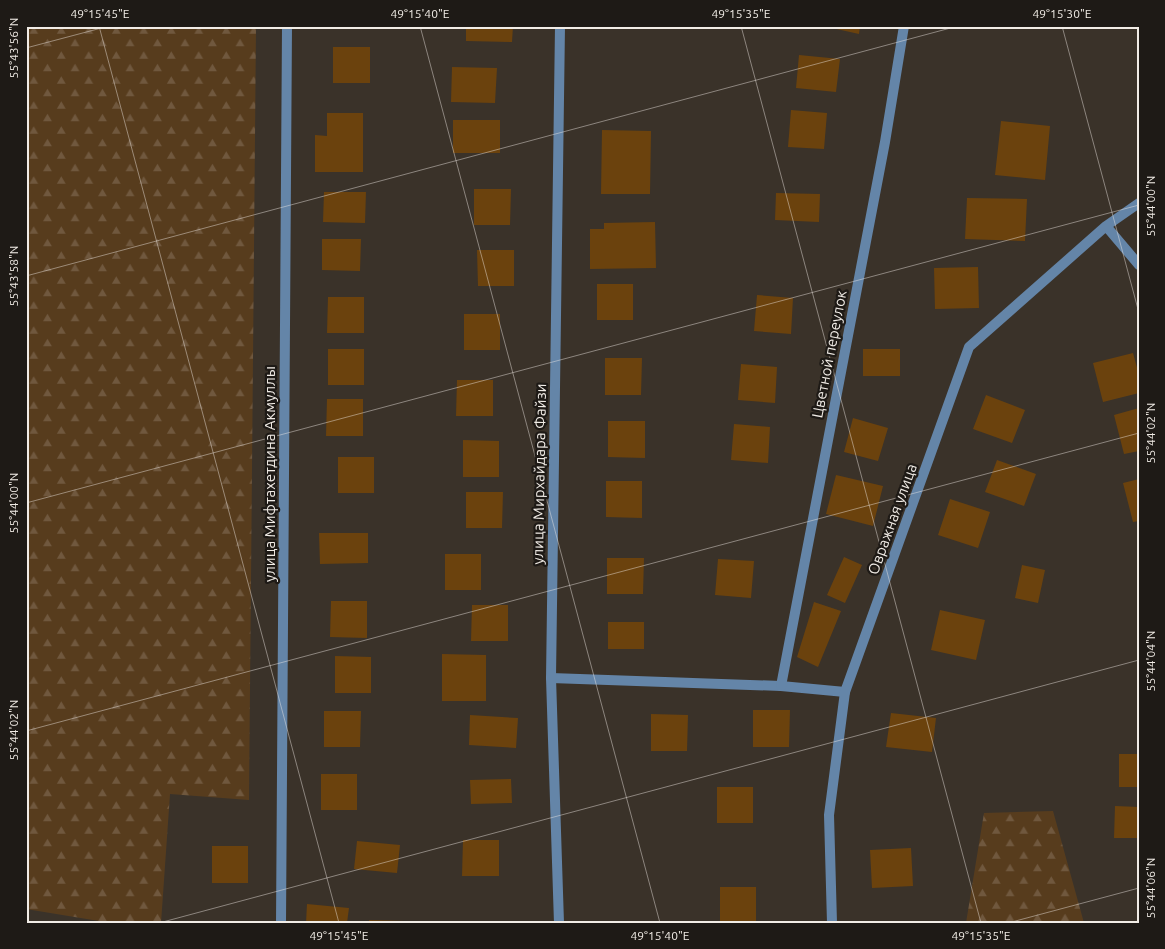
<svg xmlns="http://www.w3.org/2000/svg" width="1165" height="949" font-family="Ubuntu,sans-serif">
<defs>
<pattern id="forest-firs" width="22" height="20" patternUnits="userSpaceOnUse" patternTransform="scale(1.25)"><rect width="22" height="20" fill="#573c1d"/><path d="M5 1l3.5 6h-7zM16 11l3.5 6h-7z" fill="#70583e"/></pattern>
</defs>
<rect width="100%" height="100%" fill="#3a3229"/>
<path fill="url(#forest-firs)" d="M26,26H256L249,800L170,794L161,923H111L26,909Z
M1053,811L1084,923H966L984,813Z"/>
<path fill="#6b420d" d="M466,26H513L512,42L466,41Z
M823,26H860L859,34Z
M333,47H370V83H333Z
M799,55L840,59L836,92L796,88Z
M452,67L497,68L495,103L451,102Z
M791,110L827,113L824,149L788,147Z
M327,113H363V172H315V135L327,136Z
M453,120H500V153H453Z
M1001,121L1050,126L1045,180L995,175Z
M602,130L651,131L650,194H601Z
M474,189H511L510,225H474Z
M324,192H366L365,223L323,222Z
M776,193L820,194L819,222L775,220Z
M967,198L1027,199L1025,241L965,239Z
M655,222L656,268L590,269V229H604V223Z
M322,239H361L360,271L322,270Z
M477,250H514V286H478Z
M978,267L979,308L935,309L934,268Z
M597,284H633V320H597Z
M757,295L793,298L791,334L754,331Z
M328,297H364V333H327Z
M464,314H500V350H464Z
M328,349H364V385H328Z
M863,349H900V376H863Z
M1133,353L1139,375V393L1103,402L1093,363Z
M605,358H642L641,395H605Z
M741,364L777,367L775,403L738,400Z
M457,380H493V416H456Z
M986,395L1025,410L1012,443L973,429Z
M327,399H363V436H326Z
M1139,408V451L1124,454L1114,415Z
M853,418L888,428L878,461L844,452Z
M608,421H645V458L608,457Z
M734,424L770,427L768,463L731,460Z
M463,440L499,441V477H463Z
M338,457H374V493H338Z
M997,460L1036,474L1024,506L985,492Z
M836,475L883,486L873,526L826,514Z
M1139,479V521L1133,522L1123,483Z
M606,481H642V518L606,517Z
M466,492H503L502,528H466Z
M950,499L990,512L978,548L938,535Z
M319,533H368V563L320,564Z
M445,554H481V590H445Z
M844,557L862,565L845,603L827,595Z
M607,558H644L643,594H607Z
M718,559L754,561L751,598L715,595Z
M1022,565L1045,570L1038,603L1015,598Z
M331,601H367V638L330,637Z
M814,602L841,611L818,667L797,657Z
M472,605H508V641H471Z
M940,610L985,620L976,660L931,650Z
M608,622H644V649H608Z
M442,654L486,655V701H442Z
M335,656L371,657V693H335Z
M753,710H790L789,747H753Z
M324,711H361L360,747H324Z
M891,713L936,718L932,752L886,747Z
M651,714L688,715L687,751H651Z
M470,715L518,718L516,748L469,745Z
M1119,754H1139V787H1119Z
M321,774H357V810H321Z
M511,779L512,803L471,804L470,780Z
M717,787H753V823H717Z
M1115,806L1139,807V838H1114Z
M463,840H499V876H462Z
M357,841L400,845L397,873L354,869Z
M212,846H248V883H212Z
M911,848L913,886L872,888L870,850Z
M720,887H756V923H720Z
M307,904L349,908L347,923H306Z
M369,920L405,921V923H369Z"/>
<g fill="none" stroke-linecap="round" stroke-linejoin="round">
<path stroke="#6485a8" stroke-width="10" d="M551,678L781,686L845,692"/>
<path stroke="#6485a8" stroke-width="10" d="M1106,226L1139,265
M781,686L885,142L904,26
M281,923L287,26
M559,923L551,678L560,26
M832,923L829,815L845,692L969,347L1106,226L1139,203"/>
</g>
<path fill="none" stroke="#f1ece6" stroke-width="1" stroke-opacity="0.45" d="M99,26L339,923M420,26L660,923M741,26L981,923M1062,26L1139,313M26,48L109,26M26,276L958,26M26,503L1139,205M26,731L1139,433M159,923L1139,660M1008,923L1139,888"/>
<g text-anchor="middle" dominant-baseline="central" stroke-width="4.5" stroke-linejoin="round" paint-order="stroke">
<g font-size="15" fill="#f1ece6" stroke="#1e1a16">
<text transform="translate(829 354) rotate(-79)">Цветной переулок</text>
<text transform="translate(269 474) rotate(-90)">улица Мифтахетдина Акмуллы</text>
<text transform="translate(539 474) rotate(-89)">улица Мирхайдара Файзи</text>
<text transform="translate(892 519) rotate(-70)">Овражная улица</text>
</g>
</g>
<rect width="1165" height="949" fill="none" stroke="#1e1a16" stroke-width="55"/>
<rect x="28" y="28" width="1110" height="894" fill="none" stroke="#f1ece6" stroke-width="2"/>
<g font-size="12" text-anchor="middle" fill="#f1ece6">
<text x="100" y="18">49°15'45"E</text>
<text x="420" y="18">49°15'40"E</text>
<text x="741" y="18">49°15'35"E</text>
<text x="1062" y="18">49°15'30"E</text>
<text transform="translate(14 48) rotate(-90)" y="4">55°43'56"N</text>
<text transform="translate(1151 206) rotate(-90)" y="4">55°44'00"N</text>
<text transform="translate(14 276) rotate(-90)" y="4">55°43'58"N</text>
<text transform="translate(1151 433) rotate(-90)" y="4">55°44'02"N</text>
<text transform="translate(14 503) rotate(-90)" y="4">55°44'00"N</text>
<text transform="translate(1151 661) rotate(-90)" y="4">55°44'04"N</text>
<text transform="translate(14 730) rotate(-90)" y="4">55°44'02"N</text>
<text transform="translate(1151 888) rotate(-90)" y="4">55°44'06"N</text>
<text x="339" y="940">49°15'45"E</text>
<text x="660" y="940">49°15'40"E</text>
<text x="981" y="940">49°15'35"E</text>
</g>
</svg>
